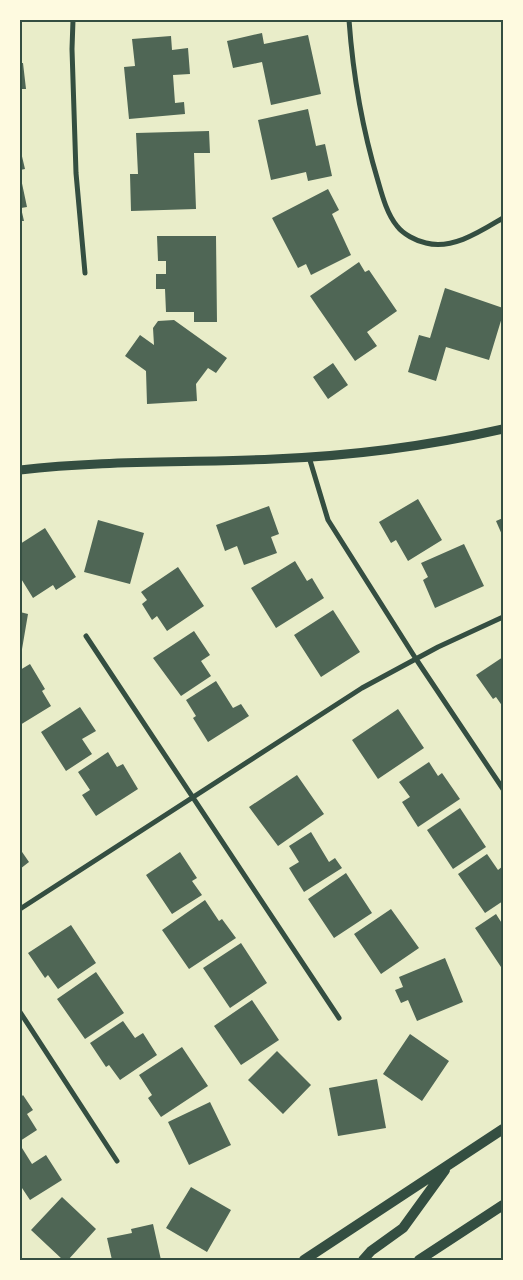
<svg xmlns="http://www.w3.org/2000/svg" width="523" height="1280" font-family="'Asap Condensed',sans-serif">
<rect width="100%" height="100%" fill="#e9edc9"/>
<path fill="#4f6655" d="M262,33L264,44L308,35L321,94L271,105L262,62L233,68L227,41Z
M171,36L172,50L188,48L190,74L173,75L175,103L184,102L185,114L129,119L124,67L135,66L132,39Z
M20,63H23L26,89H20Z
M308,109L316,146L325,144L332,176L308,181L306,172L271,180L258,120Z
M209,131L210,153H194L196,209L131,211L130,174H138L136,133Z
M20,148L25,169L20,170Z
M20,174L27,207L21,208L24,221H20Z
M328,189L339,210L332,214L351,255L311,275L306,264L298,268L272,218Z
M157,236H216L217,322H194V312H166L165,289H156V274H166V261H158Z
M359,262L365,272L369,270L397,311L367,332L377,346L355,361L310,296Z
M445,288L503,308V314L489,360L446,347L436,381L408,372L419,335L430,338Z
M174,320L227,358L216,373L208,368L196,384L197,401L147,404L146,371L125,356L140,335L154,345L153,328L158,321Z
M333,363L348,385L328,399L313,377Z
M418,499L442,540L408,561L396,540L391,543L379,522Z
M269,506L279,534L271,537L277,553L244,565L237,546L225,551L216,525Z
M503,518V537L496,521Z
M98,520L144,533L130,584L84,572Z
M45,528L76,577L56,590L53,585L33,598L20,577V544Z
M464,544L484,586L435,608L423,580L428,577L421,563Z
M295,561L307,581L312,578L324,598L276,628L251,588Z
M178,567L204,606L167,631L157,616L152,620L142,604L147,600L141,592Z
M333,610L360,652L321,677L294,635Z
M20,612L28,614L21,655H20Z
M194,631L210,655L201,661L211,676L181,696L153,658Z
M503,657V707L496,697L493,699L476,675Z
M30,664L45,689L42,691L51,706L20,725V670Z
M216,681L233,708L241,704L249,716L208,742L193,718L196,716L186,700Z
M80,707L96,731L82,739L92,754L66,771L41,732Z
M398,709L424,748L378,779L352,740Z
M108,752L117,767L123,764L138,789L96,816L82,795L90,790L78,772Z
M429,762L438,776L442,773L460,799L418,827L402,802L410,797L399,782Z
M297,775L324,814L278,846L249,807Z
M460,808L486,847L453,869L427,830Z
M311,832L329,862L335,858L342,868L304,892L289,868L299,862L289,846Z
M20,849L29,862L20,869Z
M180,852L197,878L192,881L202,895L172,914L146,875Z
M487,854L498,870L503,866V901L485,913L458,874Z
M346,873L372,913L334,938L308,899Z
M205,900L219,921L222,919L236,938L189,969L162,930Z
M391,909L419,948L381,974L354,934Z
M496,914L503,925V965L501,967L475,928Z
M71,925L96,963L58,989L48,975L45,978L28,953Z
M241,943L267,983L230,1008L203,968Z
M445,958L463,1002L417,1021L408,1000L401,1003L395,990L403,987L399,977Z
M96,972L124,1013L85,1039L57,999Z
M252,1000L279,1040L241,1065L214,1026Z
M123,1021L135,1038L143,1033L157,1055L120,1080L109,1065L106,1067L90,1043Z
M410,1034L449,1061L422,1101L383,1074Z
M182,1047L208,1086L161,1117L148,1098L152,1095L139,1075Z
M277,1051L311,1085L283,1114L248,1080Z
M377,1079L386,1128L338,1136L329,1088Z
M23,1095L33,1110L27,1114L37,1130L20,1141V1098Z
M210,1102L231,1145L189,1165L168,1122Z
M22,1148L32,1164L46,1155L62,1180L30,1200L20,1185V1150Z
M191,1187L231,1210L207,1252L166,1228Z
M62,1197L96,1229L68,1260H63L31,1230Z
M153,1224L161,1260H112L107,1238L132,1233L131,1229Z"/>
<g fill="none" stroke-linecap="round" stroke-linejoin="round">
<path stroke="#344e41" stroke-width="5" d="M73,20L72,49L76,173L85,273
M349,20C353,75 362,128 378,181C382,195 387,214 397,226C403,234 416,241 426,243C453,250 481,231 503,218
M309,457L328,520L416,659L503,789
M86,636L339,1018
M20,909L362,688L438,647L503,617
M20,1012L117,1161"/>
<path stroke="#344e41" stroke-width="9" d="M20,470C104,460 189,463 274,459C351,456 428,446 503,429"/>
<path stroke="#344e41" stroke-width="10" d="M304,1260L503,1129
M363,1260L371,1251L403,1228L445,1170
M419,1260L503,1205"/>
</g>
<rect width="523" height="1280" fill="none" stroke="#fefae0" stroke-width="42"/>
<rect x="21" y="21" width="481" height="1238" fill="none" stroke="#344e41" stroke-width="2"/>
</svg>
